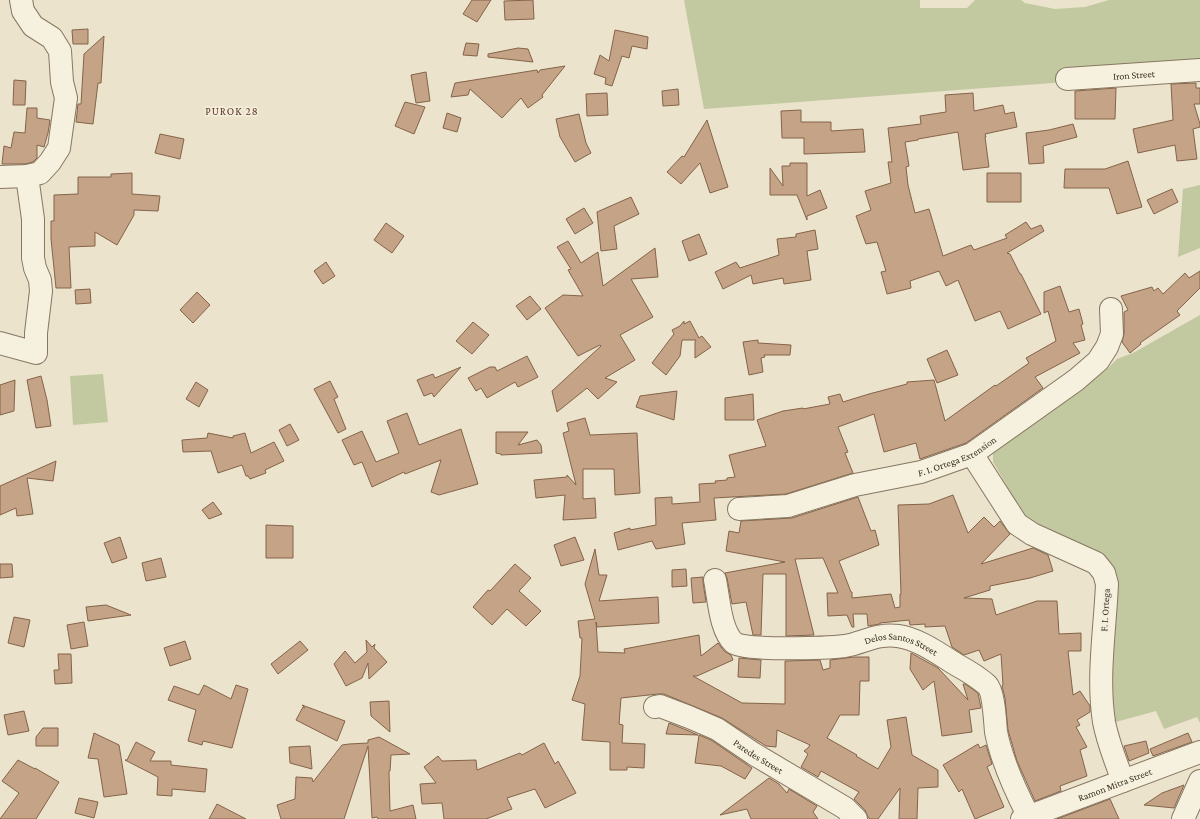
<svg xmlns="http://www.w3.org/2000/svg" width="1200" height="819" font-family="'Crimson Pro',serif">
<rect width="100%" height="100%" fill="#ebe3cc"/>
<path fill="#c2c9a0" d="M684,0H920V8H967L975,0H1021L1025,3L1055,9L1085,7L1109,0H1200V72L704,109Z
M1200,185V248L1178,257L1183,189Z
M1200,315V723L1197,717L1164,729L1156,711L1112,723L1109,704L1113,579L1026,518L993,462V452L1091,382L1106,370L1117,359L1133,353Z
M103,374L108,422L73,425L70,376Z"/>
<path fill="#c5a386" stroke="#846349" d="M472,0H491L477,22L463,14Z
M533,0L534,19L505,20L504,1Z
M88,29V44H73L72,30Z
M615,30L648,37L647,49L632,46L629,58L622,56L612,86L605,84L606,78L594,74L600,55L609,61Z
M104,36L101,83H98L93,124L76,122L78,104H81L84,54Z
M466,43L479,44L477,56L463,55Z
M518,48L528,49L533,62L488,57V54Z
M565,66L542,95L543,97L528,108L521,98L502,118L470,89L468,95L451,97L455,83L537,70L538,73L540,70Z
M426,72L430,101L416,103L411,75Z
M14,80L26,81L25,105H13Z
M1196,83V88H1200V104H1194L1200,124V127L1193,129L1197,159L1177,161L1175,145L1138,153L1133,129L1173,120L1171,84Z
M1116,88L1115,119H1075V91Z
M678,89L679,105L663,106L662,91Z
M607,93L608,115L587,116L586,94Z
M973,93L974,111L1003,105L1005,114L1014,112L1017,127L985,134L986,137H985L989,167L963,170L958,132L918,139V140L905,142L909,166L906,167L908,185L915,213L929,209L943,256L971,245L974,250L1007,238L1005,235L1026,222L1031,229L1041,225L1044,231L1007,253L1010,254L1020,274H1021L1041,314L1008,329L1000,311L975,321L958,280L946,286L939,271L910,281L911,288L887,294L881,272L886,271L877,242L866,244L856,216L871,210L865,191L891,183L888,162H892L888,128L921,124L920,116L946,112L945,95Z
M405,102L425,107L414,134L395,126Z
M27,108H37V118L50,120L48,133L44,147L37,145V158L33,162L25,164H2L4,146L11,148L14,132L25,133Z
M801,110V122H831V131L863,129L865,152L804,154V138H782L781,111Z
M447,113L461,118L457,132L443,128Z
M579,114L586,143L591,153L575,162L560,137L556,119Z
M707,120L728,187L710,193L700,163L681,184L667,172L682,156L684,157Z
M1073,124L1077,137L1043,146L1044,163L1029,164L1026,133L1049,130Z
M160,134L184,139L180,159L155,153Z
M1128,161L1142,207L1117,214L1109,188H1064L1065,169H1105Z
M790,163H807V196L820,190L827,208L807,216V220L797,195H770V168L783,186L782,166H790Z
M132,173V194L160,196L158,211L134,210V215L117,245L95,232V246L69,247L71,288H56L51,239V221H54V195L78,194V177H111V174Z
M987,173H1021V202H987Z
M1172,189L1178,202L1154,214L1147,200Z
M631,197L639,214L614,226L617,249L601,251L597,212Z
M584,208L593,223L575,234L566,219Z
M386,223L404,236L392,253L374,240Z
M815,230L818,249L807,251L811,280L784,284L783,278L753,284L751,275L723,289L715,272L736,262L740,268L779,255L777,239L796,237V234Z
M699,234L707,254L689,261L682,241Z
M568,241L581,263L598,252L603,286L655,248L658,277L631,279L653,317L620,335L635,360L605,378L617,382L598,399L587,388L557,412L552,391L601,346L600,345L578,356L545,308L563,295L583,296L568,270L571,269L557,247Z
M326,262L335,276L323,284L314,271Z
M1200,271V288L1177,311L1180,315L1140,343L1141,344L1130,353L1122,342L1124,334V312L1128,310L1121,296L1152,287L1154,291L1158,288L1163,294L1185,273L1189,278Z
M1060,286L1069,312L1079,309L1083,324L1081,325L1085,340L1073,343L1080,353L1035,377L1043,388L966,443L920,459L916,443L884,452L874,414L838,427L848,452L845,453L853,473L786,494L714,498L716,520L682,523L685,544L656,549L652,541L618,550L614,533L630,528V530L656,525L655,498L672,497V504L700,502L699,484L716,483L715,481L727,480V478L735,477L729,455L766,446L757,420L783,411L803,408V409L830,404L828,397L840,394L843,402L869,394L907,384V382L934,380L945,421L995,385L996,386L1029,363L1026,358L1056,341L1048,311L1044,313V292Z
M90,289L91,303L76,304L75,290Z
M197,292L210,305L193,323L180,310Z
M530,296L541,309L527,320L516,306Z
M684,321V324L690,321L699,338L702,336L711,347L695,358V342L696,340H682L680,356L666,375L652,363L674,334L672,330L680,326Z
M473,322L489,335L472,354L456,341Z
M758,340V343L791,345L790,355H764L765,357L761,358L763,372L749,375L743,342Z
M947,350L958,375L937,383L927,359Z
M527,356L538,377L518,387L515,382L487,398L481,388L476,391L468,378L490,367H495L497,371Z
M461,367L434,397L432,393L424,396L417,380L433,374L435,378Z
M41,376L47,400L51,426L36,428L27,380Z
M15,380L14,411L0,415V385Z
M330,381L338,397L334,399L346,429L338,433L314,389Z
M196,382L208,390L199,407L186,399Z
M677,391L674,420L636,407L640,396Z
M753,394L754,420H725V398Z
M407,413L419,445L461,429L478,484L439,495L431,492L441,460L405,474L404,472L372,487L362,462L354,465L342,440L362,431L376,462L399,453L387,421Z
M585,418L590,435L637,433L640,493L615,495L614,469H583V499L595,498L596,518L563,520L565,495L536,498L534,480L567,477V475L576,485L563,433L569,431L567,423Z
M290,424L299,440L287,446L279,430Z
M496,432H528L518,445L537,440L541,445L542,453L501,455V454L496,453Z
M208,433L233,438V436L245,433L251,453L274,442L284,461L265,470L266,473L250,479L248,476H246L242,465L218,473L211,451L183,452L182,440L207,438Z
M56,461L53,481L27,478L33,514L17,516L16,508L0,515V486Z
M953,495L968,533L984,517L994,527L1000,521L1010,534L981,564L1033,548L1048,555L1053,571L1030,578L990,586V590L964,598L992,599L996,615L1037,601H1057L1059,634L1081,633V651H1068L1073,695L1080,691L1090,706V712L1077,720L1080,725L1076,727L1087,747L1080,750L1087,776L1060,786L1061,791L1035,801L1017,761L1008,730L1005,698L1002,686L1003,685L1001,654L984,661L979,650L964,655L952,647L945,626L925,627V624L910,625L909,620L880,623V624L868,626L867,614H853L854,627H852L847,615L828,616L827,593H838L823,558L795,559L814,635L786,636V574H763L761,635H753L746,602L732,604L727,578L725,573L785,562L726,551L729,531L739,533L741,521L792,518L858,497L871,531L875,530L879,545L839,561L851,592H852V598L891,594L895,608L900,607V594H901L898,505L929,504Z
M213,502L222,514L209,519L202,510Z
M266,525L293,526V558H266Z
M120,537L127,558L112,563L104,543Z
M575,537L584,560L561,566L554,545Z
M595,549L599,575H607L599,601L658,597L659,623L597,627L596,622L598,652L625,653L624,649L699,635L701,656L718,643L724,651L731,655L733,660L697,676H693L742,703L785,704V661L820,660L823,670L830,668V660L854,657H869V681H860L859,715H840L827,738L857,755L856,756L878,769L891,747L887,720L906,717L912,755L938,770V787L918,788L917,819H899L900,788L878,819H870L868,817L865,810L854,799L859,792L821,771L818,777L801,767L808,754L804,751L808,748L810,745L777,730L776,747L766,746L722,718L664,694H658L621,698L619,724L623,725L622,743L645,744L644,768L627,767V770H610V742L582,740L585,704L572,700L580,676L582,638H580L578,621L595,619L585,584Z
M161,558L166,577L146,581L142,563Z
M0,564H12L13,577L0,578Z
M515,564L531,578L519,591L541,611L526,626L507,609L492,625L473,607L488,590L490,591Z
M686,569L687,586L672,587V570Z
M703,577V582L706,602L693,603L691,578Z
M106,605L131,615L88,621L86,607Z
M14,617L30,620L24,647L8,643Z
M84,622L88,646L71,649L67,625Z
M366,640L372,647L375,644L374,648L387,662L369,679L368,663L362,678L346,686L334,664L345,651L355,663L367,652Z
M185,641L191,659L170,666L164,648Z
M300,641L308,650L278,674L271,664Z
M911,653L938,668L968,700L963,684H965L978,693L981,708L969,710L972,732L942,736L934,681L923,690L910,669Z
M58,654H71L72,683L55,684L54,670H59Z
M739,658L761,660L760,678L738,677Z
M204,685L231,699L236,685L248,689L232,748L203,741L202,745L188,741L196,710L168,700L174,686L199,695Z
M389,701L390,732L371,716L370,702Z
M302,705L345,721L337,741L296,720L303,707L305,708Z
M24,711L29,731L8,735L4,715Z
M669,723L684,729L698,735L666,734Z
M43,728H58V746H36V737Z
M94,733L119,745L127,794L104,797L98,759L88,758Z
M1188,733L1192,742L1153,756L1150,749Z
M699,735L711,740L752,768L745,779L721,766L695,763Z
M379,737L410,754L391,755L390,771H389L390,811L413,805L416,819H378L377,817L372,818L368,746L344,819H281L277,805L295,799L296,777L312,778L313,782L342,745L349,744L368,743V740Z
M1146,741L1149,753L1129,761L1124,746Z
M136,742L155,752L150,761H171V765L207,769L205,792L172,789V796L157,795L158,777L125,760H127Z
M544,743L555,764L558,761L576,793L545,808L535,789L507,798L512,809L486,819H444L442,803L422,804L420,784L436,783L424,767L438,756L442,761L476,760L477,770L520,753L522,755Z
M978,744L980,748L986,745L992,764L987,767L1004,807L975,819L962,789L959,792L943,765Z
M310,746L312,769L290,763L289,747Z
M18,760L35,769V768L59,782L36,819H0L19,793L2,781Z
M769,778L779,784L787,793L789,789L817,806L813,812L818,819H751L747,809L720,815Z
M1184,785L1174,808L1144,805L1162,793Z
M79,798L98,802L94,818L75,813Z
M1110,799L1119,819H1057Z
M217,804L246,819H209Z"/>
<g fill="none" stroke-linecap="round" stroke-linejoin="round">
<g stroke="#877761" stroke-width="24">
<g id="minor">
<path id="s1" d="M1067,79L1200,70"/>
<path d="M0,177L27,176L40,173L50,162L59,148L66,98L62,82L60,51L52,38L33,26L23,11L21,0"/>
<path d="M0,343L36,353V333L41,291L40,280L35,268L33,258V219L27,176"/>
<path d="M972,454L1017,524L1032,534L1096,563L1104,573L1107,584C1105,630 1097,677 1104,722C1108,743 1116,762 1123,781"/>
<path id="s2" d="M739,509L788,506L855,485L921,472L972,454L1076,380L1098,361L1107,347L1112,334L1111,309"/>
<path id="s3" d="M715,580C719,599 720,630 734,643C743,651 829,648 845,646C863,643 877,633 898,636C919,639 939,654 957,665C968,671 978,677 987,685C994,692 995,722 996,732C1002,762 1015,790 1029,817"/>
<path id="s4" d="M655,707L660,706L689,717L717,729L754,754L845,808L856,819"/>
<path id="s5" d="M1022,819L1200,752"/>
<path d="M1183,819L1200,781"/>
</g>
</g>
<use href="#minor" stroke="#f6f0de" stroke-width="22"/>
</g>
<g text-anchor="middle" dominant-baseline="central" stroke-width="3.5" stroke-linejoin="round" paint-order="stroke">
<g font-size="10" fill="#392f23" stroke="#f3eddb">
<text stroke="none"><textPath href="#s1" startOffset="67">Iron Street</textPath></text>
<text stroke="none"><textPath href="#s2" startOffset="226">F. I. Ortega Extension</textPath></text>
<text transform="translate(1105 610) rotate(-87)">F. I. Ortega</text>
<text stroke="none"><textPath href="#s3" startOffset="237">Delos Santos Street</textPath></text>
<text stroke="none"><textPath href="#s4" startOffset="116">Paredes Street</textPath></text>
<text stroke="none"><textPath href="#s5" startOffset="99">Ramon Mitra Street</textPath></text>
</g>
<g font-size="11" letter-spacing="1" fill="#613626" stroke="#f3eddb">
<text x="232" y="111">PUROK 28</text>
</g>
</g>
</svg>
